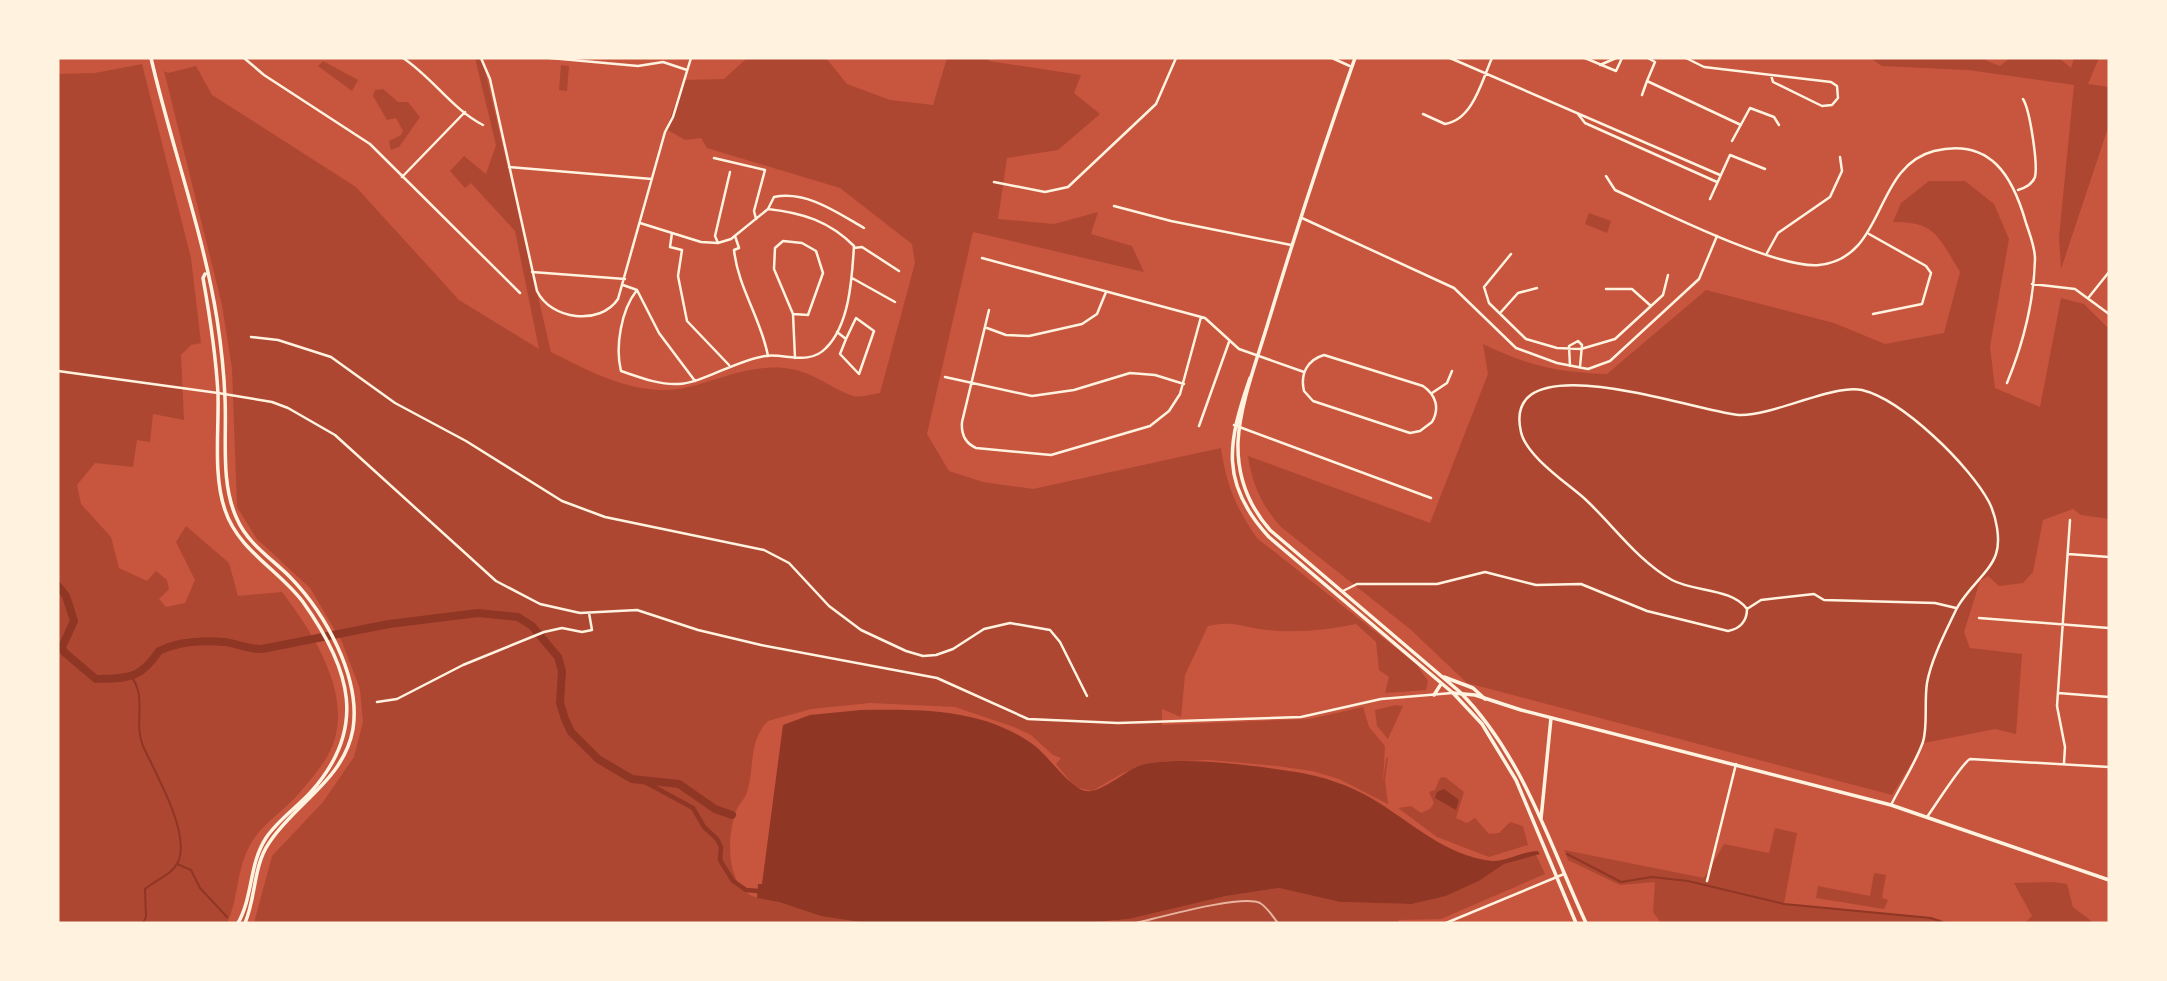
<svg xmlns="http://www.w3.org/2000/svg" width="2167" height="981" font-family="'Open Sans',sans-serif">
<rect width="100%" height="100%" fill="#c8553d"/>
<path fill="#ae4732" d="M475,58H482L551,352C593,373 640,399 689,387C721,379 750,365 784,368C814,371 827,387 853,396C861,398 872,394 880,393L915,263L912,244L840,188L707,148L701,138L685,140L666,129L684,80L724,79L747,58H826L847,84L890,100L933,105L947,58H989V61L1081,75L1074,93L1100,114L1058,150L1007,158L998,219L1054,224L1098,212L1091,234L1132,246L1144,272L973,232L927,434L949,471L983,482L1033,489L1221,448C1226,484 1236,508 1257,538L1416,664L1428,681L1426,690L1385,693L1389,677L1379,670L1376,642L1356,624C1327,630 1297,633 1268,630C1241,628 1238,620 1208,626L1185,675L1181,717L1162,709V725L1310,719L1363,707L1369,727L1385,746L1383,782L1386,759L1388,757L1385,781L1388,804L1339,779L1312,771L1277,766L1208,760L1156,762L1123,773L1092,791L1075,787L1056,764L1061,758L1053,755L1031,735L1014,727L955,707L870,703L811,709L768,721C748,741 755,767 747,792C745,799 739,804 736,811C728,833 725,876 747,893C757,900 771,899 783,903C811,912 837,919 867,923H254L272,856L323,802L354,757L363,722L360,689L342,642L310,588L257,539L237,507L232,369L222,305L164,71L168,73L196,66L212,95L356,187L459,300L539,349L515,231L471,183L465,188L450,171L464,156L486,174L496,145Z
M1870,58H1987V61L2000,66L2010,58H2059L2071,68L2074,58H2099L2088,84L2109,87V125L2061,269L2059,237L2074,85L1968,70L1882,66Z
M323,61L358,80L352,91L318,66Z
M142,64L191,258L201,343L191,345L181,355L184,420L153,414L150,442L137,440L133,467L95,463L77,485L81,504L111,537L119,568L147,581L156,571L167,580L169,589L159,599L166,607L185,603L195,580L176,542L186,526L229,563L238,596L282,592C311,630 349,688 335,738C330,758 313,777 300,792C285,811 260,824 249,847C236,871 239,898 227,923H58V74L95,73Z
M561,65L569,66L567,91L559,90Z
M383,89L398,102H408L420,117L399,147L391,150L389,141L401,135L403,131L396,118L387,120L373,96L375,90Z
M1929,181H1965L1994,204L2009,239L1990,347L1995,388L2040,407L2061,298L2084,304L2109,329V519L2081,515L2073,509L2043,520L2033,572L2023,583L1999,586L1988,576L1980,581L1964,632L1970,648L2022,654L2016,734L1995,729L1924,743L1892,795L1467,683L1410,629L1281,527C1262,506 1252,484 1248,456L1430,523L1488,374L1483,344C1529,366 1556,372 1607,374L1706,290L1834,323L1885,344L1944,333L1960,272C1939,238 1936,221 1893,222L1901,203Z
M1589,213L1611,221L1607,233L1585,224Z
M1396,705L1403,706L1388,739L1377,726L1375,710Z
M1445,777L1464,792L1456,818L1467,823L1475,818L1489,834L1499,833L1510,822L1523,826L1528,845L1489,857L1437,837L1398,808L1411,806L1421,813L1430,809L1434,803L1429,792L1435,790L1440,778Z
M1775,828L1797,833L1784,904L1939,919L1948,923H1661L1653,912L1655,882L1620,885L1568,860L1564,850L1704,878L1724,844L1769,853Z
M1536,855L1545,874L1441,919L1399,920L1398,923H1083L1129,919L1226,896L1279,888L1340,902L1412,904L1446,896L1479,881L1503,864Z
M1874,873L1886,875L1882,898L1888,900L1884,909L1816,898L1818,886L1870,896Z
M2052,882L2067,884L2073,907L2094,923H2025L2032,916L2014,883Z"/>
<path fill="#8f3625" d="M861,710C922,709 984,708 1035,746C1048,756 1071,789 1086,791C1101,794 1125,770 1142,765C1178,755 1258,766 1296,772C1322,776 1348,785 1371,798C1410,821 1445,856 1492,861C1505,862 1523,851 1538,851L1540,854L1504,864L1479,881L1446,896L1412,904L1340,902L1279,888L1226,896L1129,919L1083,923H867L821,916L779,902L757,898L758,884H762L783,725L810,715Z
M1444,789L1459,800L1456,810L1435,798L1437,792Z"/>
<g fill="none" stroke-linecap="round" stroke-linejoin="round">
<path stroke="#8f3625" stroke-width="2" d="M130,675C148,696 133,722 143,746C155,773 191,833 178,862C172,875 155,880 145,889L146,917L143,923
M1567,854L1621,882L1652,877L1688,881L1784,904L1931,918L1944,923
M177,864L191,870L200,888L227,917"/>
<path stroke="#8f3625" stroke-width="4.5" d="M645,782L693,808L704,827L717,839L721,847L720,860L733,881L746,890L758,891"/>
<path stroke="#8f3625" stroke-width="8" d="M58,586L66,596L74,621L62,647L64,652L96,679C130,678 140,679 159,651C179,641 202,640 224,642C237,643 248,650 262,649L389,624L478,613L518,617L532,626L558,657L562,671L560,703L565,719L571,732L598,759L632,779L679,784L715,809L732,815"/>
<path stroke="#fff3e0" stroke-width="2.5" d="M244,58L264,75L370,144L520,293
M403,58C432,77 453,110 483,125
M481,58L490,79L537,291C551,320 600,326 618,299L665,132L673,117L691,58
M550,58L638,66L663,62L687,70
M1332,58L1352,67
M1450,58L1720,175
M1585,58L1616,71L1622,58
M1648,58L1655,62L1647,81L1741,125
M1686,58L1704,67L1831,82L1837,86L1838,98L1832,105L1822,106L1773,82L1771,75
M1600,65L1616,58
M1642,95L1647,81
M1423,114L1445,124C1473,120 1482,80 1492,58
M1578,114L1585,123L1717,182
M1732,141L1750,108L1774,117L1779,125
M714,158L765,170L754,211L756,219
M509,167L652,179
M1606,176L1615,190C1659,210 1776,269 1819,265C1887,258 1872,167 1934,151C1991,137 2013,177 2026,223C2030,235 2035,247 2035,259C2034,302 2023,344 2007,383
M402,177L465,112
M994,182L1045,192L1068,187L1156,104L1176,58
M2018,190C2025,188 2032,185 2035,177C2038,164 2030,110 2023,99
M1710,199L1730,155L1765,169
M1114,206L1171,221L1291,245
M768,209L774,197C806,190 838,213 864,228
M1302,218L1454,288L1516,348L1557,363L1588,369L1610,361L1699,279L1717,236
M672,233L670,247L682,250L678,276L687,321L729,365
M1869,234L1926,266L1931,273L1922,304L1873,314
M735,236L739,248L734,250C738,288 761,318 768,356
M718,243L715,236L730,172
M854,248L862,247L899,271
M1767,253L1778,233L1830,197L1842,171L1840,157
M1511,254L1484,287L1489,303L1526,339L1557,348L1581,349L1615,339L1663,295L1668,275
M982,258L1205,318L1239,349L1304,372
M532,272L625,279
M852,278L895,302
M2032,284L2075,289L2109,314
M623,285L637,290C621,310 615,347 621,371C639,377 659,385 678,384C701,384 736,360 765,356C785,353 809,366 826,348C850,324 852,277 854,246C829,221 803,213 768,209L731,239L718,243L701,242L640,223
M1606,289H1632L1651,306
M637,290L659,333L695,381
M2089,297L2109,272
M989,310L962,422C961,434 965,443 976,448L1051,455L1150,426L1169,411L1180,394L1201,317
M1501,312L1518,293L1537,288
M793,314L808,315L823,273L816,251L802,243L783,241L775,248L774,269L793,314L795,358
M987,328L1006,335L1029,336L1082,324L1097,314L1106,292
M837,332L846,339L840,354L859,374L874,331L856,318L846,339
M251,337L278,340L331,357L395,403L466,441L562,501L605,517L764,550L789,563L829,606L861,630L906,651L923,656L936,655L953,649L984,629L1010,623L1050,630L1060,642L1087,696
M1324,355L1423,386C1436,395 1440,408 1432,422L1420,431L1410,433L1313,401L1304,391C1300,374 1307,360 1324,355Z
M1570,366L1569,346L1578,341L1582,345L1580,367
M58,371L218,393L272,402L288,408L335,435L496,581L540,604L580,613L637,610L698,630L761,645L937,678L1028,719L1118,723L1301,717L1381,699L1452,693
M945,377L1032,396L1074,390L1130,373L1155,375L1184,384
M1432,393L1447,383L1452,371
M1234,425L1431,498
M1199,426L1229,342
M2068,554L2109,557
M1343,591L1357,584H1437L1485,572L1536,585L1581,584L1647,611L1728,631C1740,629 1747,621 1747,609L1761,600L1814,594L1824,600L1935,603L1956,608
M1747,609C1732,588 1694,592 1672,580C1637,560 1614,526 1585,499C1567,483 1526,456 1521,432C1499,338 1706,415 1741,415C1775,415 1833,384 1862,390C1903,400 1970,466 1989,502C1996,516 2001,539 1996,554C1990,573 1964,591 1955,612C1945,633 1931,660 1927,683C1924,702 1928,725 1923,742C1915,764 1901,785 1891,805
M1979,618L2109,628
M2058,693L2109,697
M377,702L397,699L463,665L544,632L562,628L582,632L592,630L589,613
M2064,763L2065,747L2057,706L2070,520
M1927,817C1935,806 1962,763 1970,759L2109,767
M1707,881L1736,764
M1446,923L1564,874"/>
<path stroke="#fff3e0" stroke-width="3.5" d="M1453,693L1475,695L1521,710L1891,805L2109,880"/>
<path stroke="#fff3e0" stroke-width="3.5" d="M151,58C171,145 203,231 217,319C221,345 224,372 225,398C227,437 220,483 237,519C248,544 271,558 290,577C325,613 361,677 353,729C344,780 295,803 269,843C253,866 256,898 245,923
M1355,58C1324,145 1295,234 1268,323C1257,360 1240,403 1238,442C1237,476 1248,505 1270,530L1460,692C1523,756 1549,843 1586,923
M205,274L203,278C210,317 216,355 218,394C219,431 213,475 225,510C238,550 279,570 303,602C350,668 369,728 310,793C296,808 277,821 266,838C249,864 253,897 238,923
M1250,378C1228,442 1219,483 1269,537L1453,693L1482,724L1516,780L1576,923
M1444,677L1473,688L1485,699
M1434,695L1441,684
M1541,819L1551,718"/>
<path stroke="#e9b49f" stroke-width="2" d="M1136,923C1158,918 1242,894 1260,903C1267,907 1273,917 1278,923"/>
</g>
<rect width="2167" height="981" fill="none" stroke="#fff3e0" stroke-width="119"/>
</svg>
